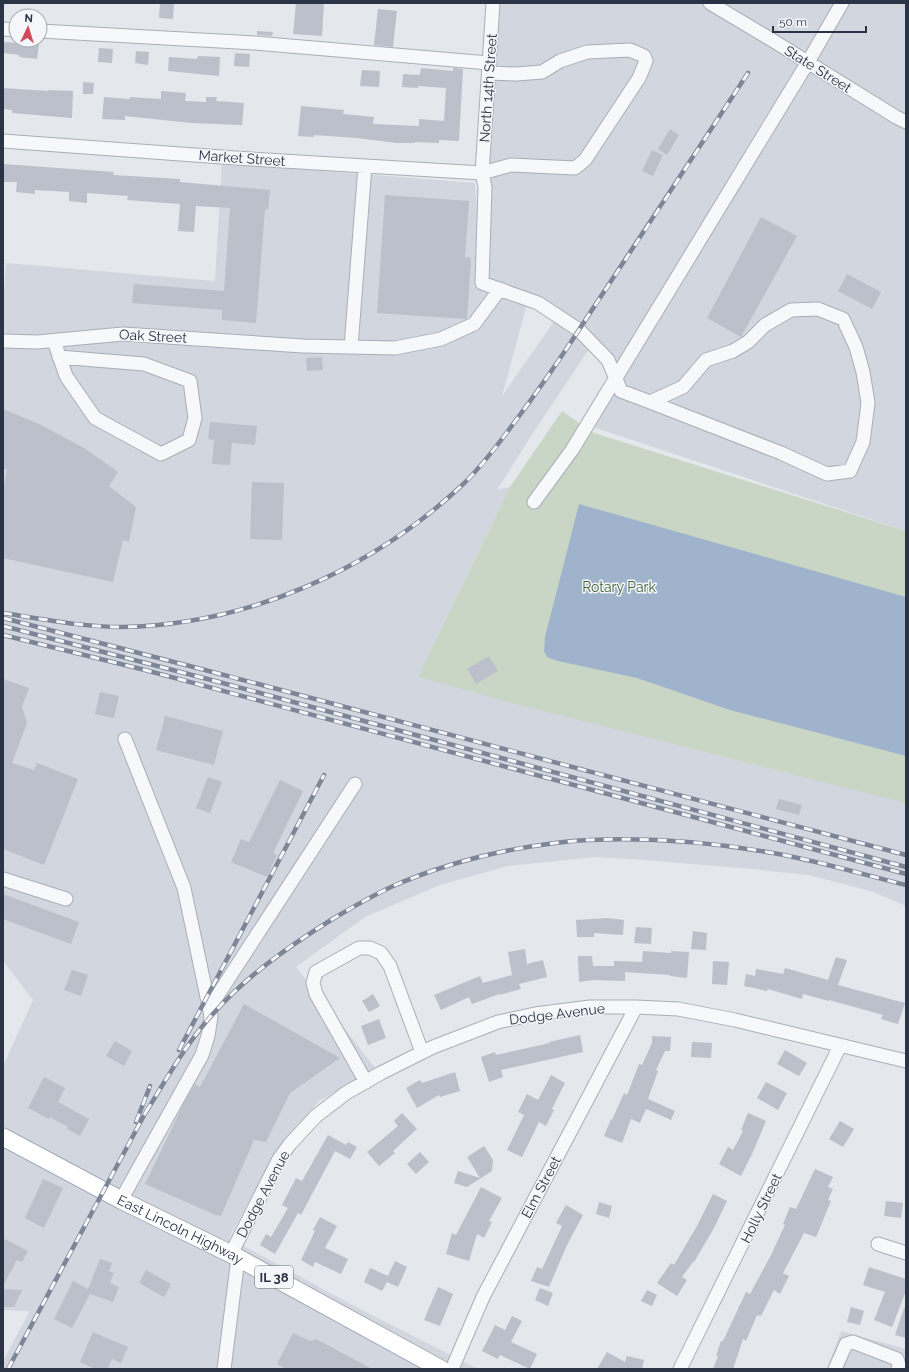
<svg xmlns="http://www.w3.org/2000/svg" width="909" height="1372" font-family="Raleway,sans-serif">
<rect width="100%" height="100%" fill="#e4e7ec"/>
<path fill="#d2d6de" fill-rule="evenodd" d="M493,3H906V531L587,425L616,377L593,343L531,436L497,490L510,487L418,677L906,802V906L874,892L809,875L751,869L645,860L595,857L508,866L440,885L365,917L296,967L376,1069L319,1101L276,1153L229,1238L356,1307L478,1369H3V1361L30,1311L3,1310V1066L33,1000L3,961V307L6,263L215,281L222,163L475,183L481,274ZM528,300L557,317L502,396Z
M841,1331L906,1349L905,1369H827Z"/>
<path fill="#c9d6c5" d="M562,411L594,433L906,531V803L516,704L418,677L510,487Z"/>
<path fill="#9fb4cc" d="M579,504L906,597V756L730,710L637,678L558,661L547,657L544,651L545,637Z"/>
<path fill="#bbc0ca" d="M160,3L174,4L173,19L159,18Z
M296,3H324L322,36L293,34Z
M378,9L397,11L393,47L374,45Z
M257,31L273,32L272,36L257,35Z
M3,42L39,44L37,59L19,57V55L3,53Z
M99,48L113,49L112,63L98,62Z
M136,51L149,52L148,65L135,63Z
M235,53L250,54L249,67L234,66Z
M198,56L220,57L219,76L168,71L169,57L197,59Z
M421,68L453,71V68L463,69L459,141L439,140V143L415,142V143H397L357,138L314,135V137L298,136L301,106L344,110L343,114L374,117L373,124L419,126V119L444,121L446,88L418,86V88L402,87L403,74L420,75Z
M362,70L380,71L379,87L360,86Z
M83,82L94,83L93,94H83Z
M3,88L48,91V90L73,91L72,118L12,113V110L3,109Z
M161,91L186,93L185,101L206,102V97H217L216,101L244,103L242,125L191,123L125,116V120L102,119L104,97L130,99V97L161,99Z
M670,129L679,135L667,155L658,149Z
M652,150L663,155L653,176L642,171Z
M3,164L114,172L113,175L180,179V182L270,190L268,210L265,209L256,323L222,320V310L132,303L134,284L224,291L230,208L196,206L194,232L178,231L180,204L127,200L128,196L87,193V203L69,201V192L35,190V194L16,192L17,182H3Z
M385,195L469,201L465,257L471,258L467,319H465L377,313Z
M761,217L797,236L741,337L707,318Z
M847,274L881,292L872,309L838,291Z
M322,357L323,370L307,371L306,358Z
M3,409L39,424L84,448L118,472L109,486L136,507L129,542L123,540L113,582L3,558V490L7,469H3Z
M210,422L257,426L255,445L232,443L230,465L212,464L214,440L208,439Z
M252,482L284,483L282,540L250,539Z
M489,656L498,671L476,684L467,669Z
M3,679L29,688L22,707L27,723L12,763L34,770L37,763L78,779L44,865L3,849Z
M100,692L119,696L114,718L95,714Z
M165,716L223,731L214,765L156,750Z
M208,777L222,782L210,813L196,808Z
M280,780L303,791L273,853L277,855L267,877L231,862L241,839L249,842Z
M779,799L802,805L799,815L776,809Z
M3,894L79,922L71,944L3,919Z
M608,918L624,920L623,935L594,933V937H577L576,920Z
M636,927L652,928L651,944L634,943Z
M693,931L707,933L706,950L691,949Z
M525,949L527,964L543,960L547,977L519,984L521,989L499,995V994L472,1004L469,997L441,1010L434,995L480,976L483,983L512,975L508,952Z
M643,951L671,953V951L689,952L687,978L670,976V975L625,972V981L593,980L579,982L578,956H592L593,966H614V961L642,962Z
M836,957L847,960L838,985L905,1003L898,1024L881,1019L883,1015L829,1000V1001L803,994L802,999L768,989L767,991L744,986L746,974L755,976L756,969L783,974L785,968L828,980Z
M713,961L729,962L727,985L712,984Z
M72,970L88,975L81,996L64,990Z
M373,994L380,1006L369,1012L362,1001Z
M244,1004L340,1058L290,1093L266,1142L254,1140L221,1216L216,1215L145,1184L184,1103L195,1084L200,1087Z
M379,1019L386,1038L368,1045L361,1026Z
M580,1035L583,1052L501,1070L503,1077L489,1082L481,1057L495,1052L496,1055L550,1043L549,1042Z
M652,1036L671,1037L670,1051H665L656,1070L658,1071L648,1099L675,1111L671,1120L646,1109L640,1123L631,1119L622,1143L604,1136L611,1119L612,1120L624,1093L627,1095L639,1064L642,1065L652,1043Z
M115,1041L132,1051L124,1066L106,1056Z
M692,1042L712,1043L711,1058L691,1057Z
M785,1050L807,1063L799,1076L777,1064Z
M455,1072L460,1091L440,1097L439,1095L417,1108L406,1088L420,1080L422,1083Z
M551,1075L565,1083L552,1109L554,1110L546,1126L539,1122L522,1157L507,1150L524,1115L518,1112L527,1094L538,1100Z
M44,1077L65,1088L58,1102L89,1119L80,1136L67,1129L68,1127L50,1117L49,1119L28,1108Z
M766,1082L787,1093L778,1110L757,1098Z
M402,1113L417,1129L393,1151L395,1153L379,1166L367,1152L398,1126L394,1121Z
M748,1113L766,1121L752,1154L741,1176L719,1164L728,1147L733,1150L743,1131L741,1130Z
M840,1121L854,1129L843,1147L829,1139Z
M328,1135L346,1145L348,1142L357,1147L350,1159L335,1151L301,1215L298,1213L275,1254L260,1245L266,1234L271,1237L288,1208L282,1205L296,1178L302,1181Z
M484,1146L493,1160L492,1171L467,1187L454,1183L458,1171L480,1178L467,1157Z
M420,1152L429,1162L416,1174L407,1164Z
M815,1169L833,1177L828,1187L833,1189L828,1200L831,1201L816,1237L804,1233L783,1273L789,1276L780,1294L774,1290L761,1316L757,1315L746,1341L743,1339L733,1369H713L718,1356H716L721,1341H723L746,1292L750,1294L770,1257L785,1225L783,1224L790,1207L796,1209Z
M43,1179L63,1188L44,1228L25,1218Z
M481,1187L502,1198L489,1221L492,1222L484,1238L477,1234L469,1261L446,1254L452,1233L456,1235Z
M713,1194L727,1201L714,1228L694,1262H693L682,1277L687,1280L677,1296L657,1283L671,1263L674,1265L697,1226Z
M886,1201L903,1203L901,1218L884,1216Z
M599,1202L612,1206L609,1218L596,1214Z
M566,1205L583,1215L567,1245L549,1287L531,1281L537,1267L542,1269L562,1226L556,1223Z
M320,1217L337,1226L325,1248L348,1259L341,1274L315,1262L313,1267L301,1260L315,1231L313,1230Z
M3,1238L28,1251L22,1262L17,1260L3,1286Z
M100,1259L112,1263L109,1271L114,1273L110,1283L119,1287L113,1302L90,1294L72,1328L54,1319L73,1281L88,1289Z
M395,1261L407,1267L398,1287L387,1282L382,1291L364,1282L370,1268L388,1276Z
M869,1267L906,1279V1291L892,1327L874,1320L885,1292L863,1285Z
M146,1270L171,1284L164,1297L139,1283Z
M438,1287L453,1294L440,1326L424,1320Z
M540,1288L553,1293L548,1306L535,1300Z
M3,1289L22,1290L14,1307H3Z
M647,1290L657,1295L652,1306L641,1301Z
M851,1307L864,1311L860,1325L847,1322Z
M904,1308H906V1338L895,1335Z
M512,1316L522,1321L511,1342L537,1354L530,1369L500,1355L498,1359L482,1351L495,1325L505,1330Z
M93,1332L128,1347L121,1363L112,1359L108,1369H95L80,1362Z
M293,1333L310,1341L316,1339L372,1369H286L277,1364Z
M607,1352L625,1362L627,1356L644,1360L642,1369H597Z"/>
<g fill="none" stroke-linecap="round" stroke-linejoin="round">
<g stroke="#a9aeb7" stroke-width="15">
<path id="minor" d="M493,3L482,173L485,187L482,283L538,303L579,330L608,360L621,391L650,402L683,387L706,360L733,351L748,342L765,325L791,310L818,309L843,319L856,347L863,372L868,403L863,442L850,471L827,474L781,453L650,402
M710,3L772,40L896,117L906,122
M3,29L16,30
M40,31L255,43L489,63
M3,141L235,158L482,173L511,165L575,168L585,160L639,78L646,61L644,56L630,50L587,52L560,61L542,72L517,74L489,73
M3,341L37,342L123,334L303,346L395,348L441,339L474,324L500,289
M54,341L66,376L95,418L161,454L189,440L195,418L190,381L144,364L59,357
M351,347L365,166
M534,502L572,450L808,62L842,3
M3,879L66,899
M210,1007L355,784
M366,1082L316,994L313,983L316,972L359,948H370L381,953L390,966L422,1052
M121,1200L202,1055L208,1036L211,1016L184,888L125,739
M878,1244L906,1253
M231,1254L279,1159L290,1144L316,1116L346,1093L381,1073L433,1047L498,1022L535,1014L590,1007H636L678,1009L735,1020L906,1061
M224,1369L238,1258
M452,1369L483,1297L636,1007
M680,1369L840,1046
M835,1369L846,1344L853,1342L897,1359L899,1365L898,1369"/>
</g>
<g stroke="#a3abb8" stroke-width="19">
<g id="major">
<path id="s1" d="M3,1137L121,1200L231,1254L441,1369"/>
</g>
</g>
<use href="#minor" stroke="#f7f8fa" stroke-width="13"/>
<use href="#major" stroke="#fff" stroke-width="17"/>
<g stroke="#7d8696" stroke-width="4.5">
<path id="rail" d="M3,613C43,619 82,627 122,627C246,625 369,571 459,488C477,472 493,451 508,431C536,394 563,355 588,316C642,235 695,154 748,73
M3,618L205,670L906,855
M3,626L219,682L906,867
M3,635L145,670L906,874
M179,1050L324,775
M146,1112C167,1078 186,1044 212,1015C245,977 288,947 331,920C351,908 370,897 391,887C443,864 499,850 555,843C566,842 578,840 589,840C654,837 720,843 784,855C825,863 865,875 906,885
M136,1122L150,1086
M8,1369L148,1108"/>
</g>
<use href="#rail" stroke="#f4f6f9" stroke-width="3" stroke-dasharray="9" stroke-linecap="butt"/>
</g>
<g text-anchor="middle" dominant-baseline="central" stroke-width="3" stroke-linejoin="round" paint-order="stroke">
<rect fill="#f4f6f9" stroke="#676e7b" stroke-width="1" x="255" y="1266" width="38" height="22" rx="3"/>
<g font-size="13" font-weight="bold" fill="#2b3445">
<text x="274" y="1277">IL 38</text>
</g>
<g font-size="14" fill="#2b3445" stroke="#f4f6f9">
<text transform="translate(818 69) rotate(32)">State Street</text>
<text transform="translate(488 88) rotate(-86)">North 14th Street</text>
<text transform="translate(242 158) rotate(4)">Market Street</text>
<text transform="translate(153 336) rotate(3)">Oak Street</text>
<text transform="translate(557 1014) rotate(-7)">Dodge Avenue</text>
<text transform="translate(541 1187) rotate(-62)">Elm Street</text>
<text transform="translate(263 1194) rotate(-62)">Dodge Avenue</text>
<text transform="translate(761 1208) rotate(-64)">Holly Street</text>
<text stroke="none"><textPath href="#s1" startOffset="200">East Lincoln Highway</textPath></text>
</g>
<g font-size="14" fill="#3f6138" stroke="#f4f6f9">
<text x="619" y="587">Rotary Park</text>
</g>
</g>
<rect width="909" height="1372" fill="none" stroke="#2b3445" stroke-width="8"/>
<g transform="translate(28 28) rotate(4)"><circle r="19" fill="#f4f6f9" stroke="#a4a8b1"/>
<path d="M0-3L7 15L0 10L-7 15Z" fill="#d1495b"/>
<text y="-6" font-size="11" font-weight="bold" text-anchor="middle" fill="#2b3445">N</text>
</g>
<path d="M773 26v6h93v-6" fill="none" stroke="#2b3445" stroke-width="2"/>
<text x="779" y="26" font-size="12" fill="#2b3445" stroke="#f4f6f9" stroke-width="3" paint-order="stroke">50 m</text>
</svg>
